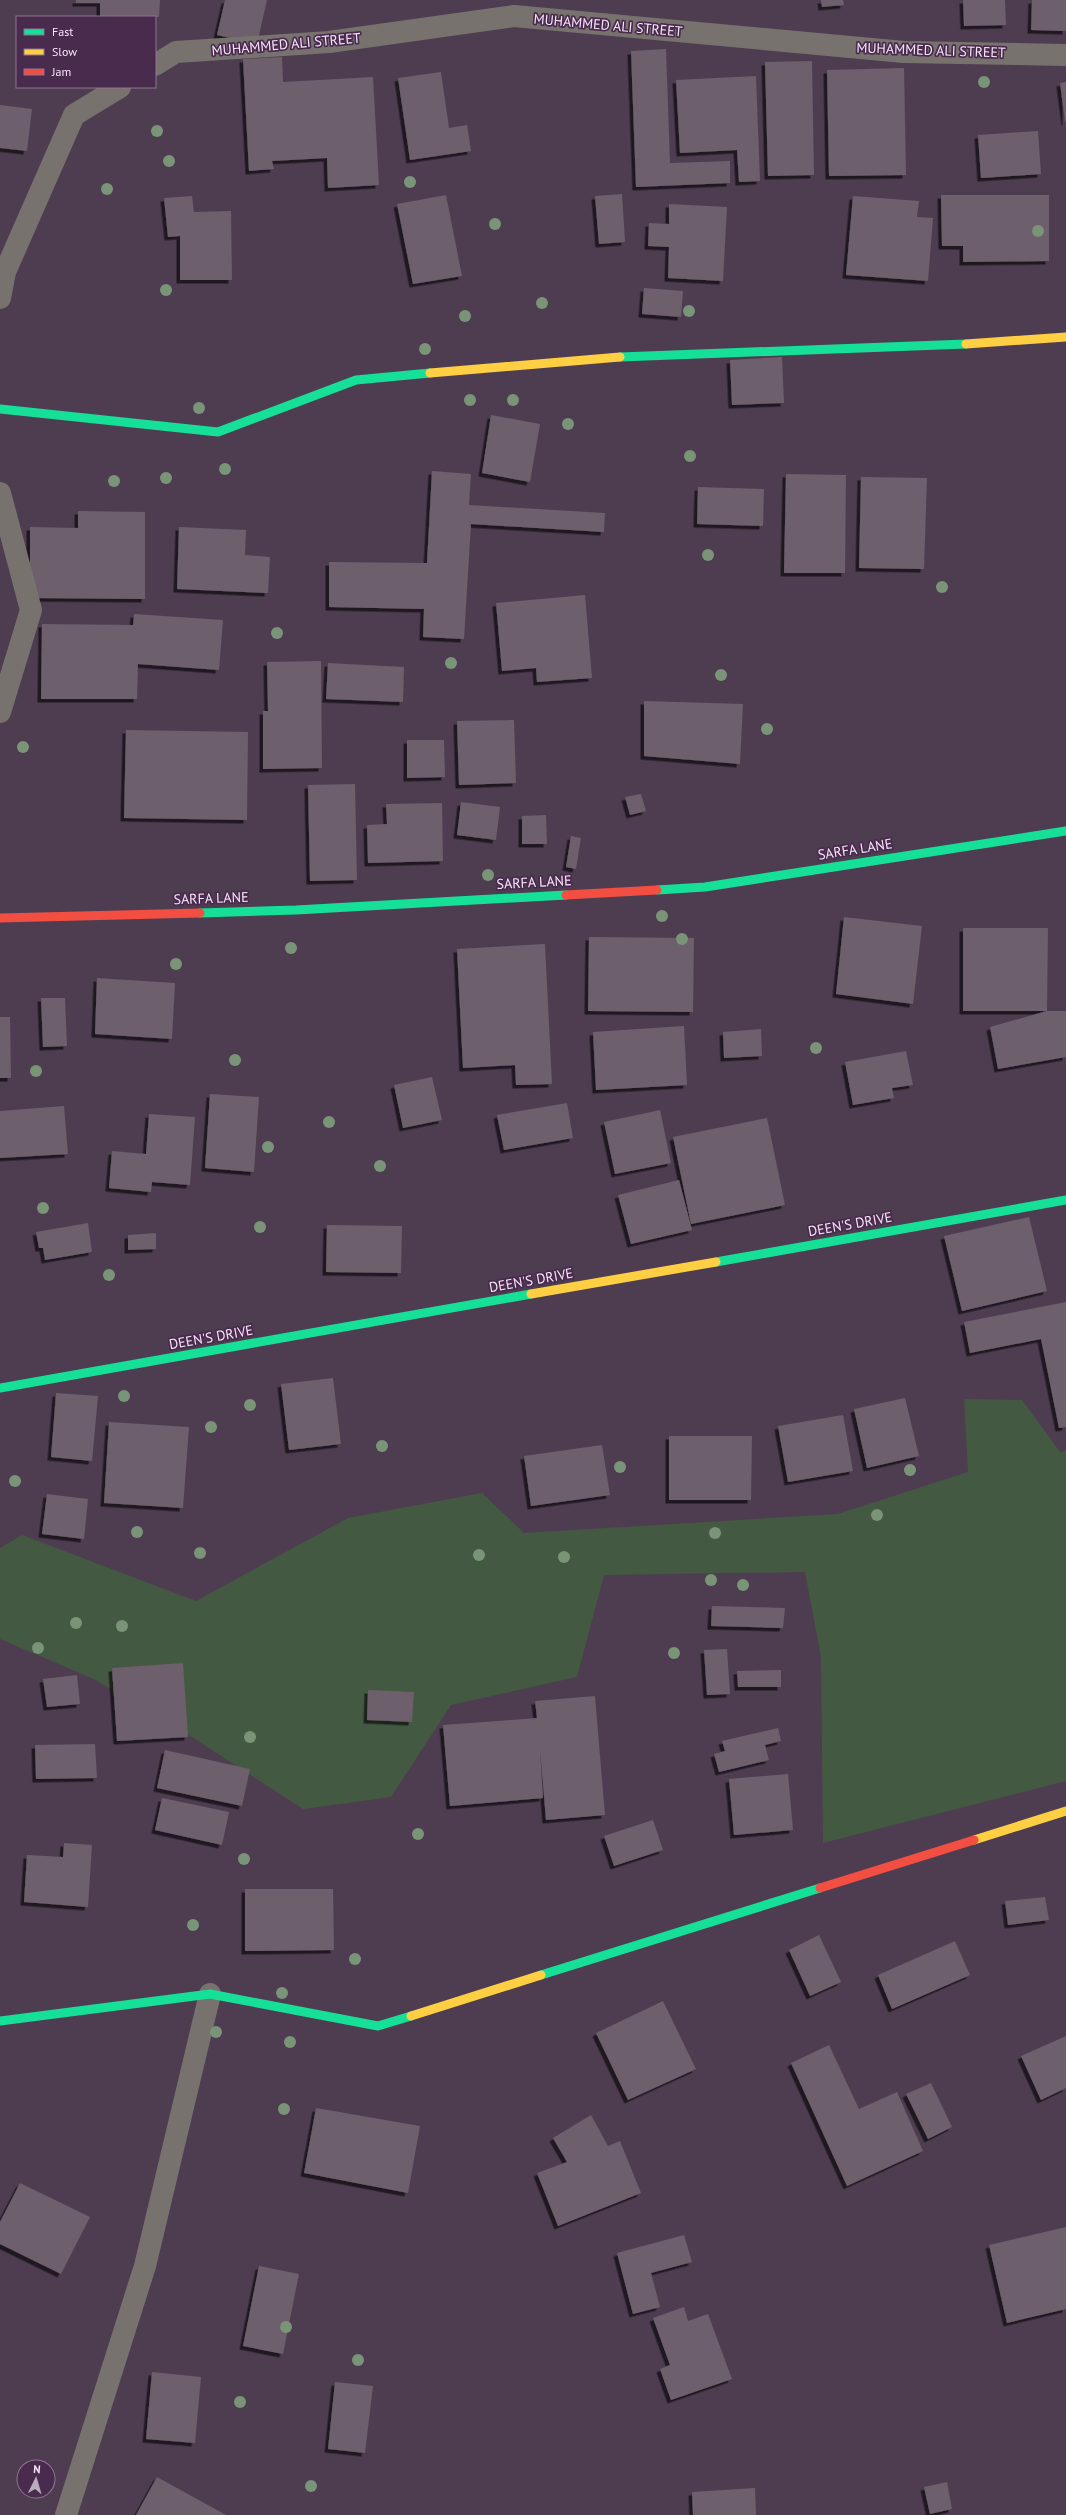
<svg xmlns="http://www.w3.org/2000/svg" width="1066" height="2515" font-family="'PT Sans',sans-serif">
<defs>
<filter id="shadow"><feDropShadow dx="-3.5" dy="3.5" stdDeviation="0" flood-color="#0009"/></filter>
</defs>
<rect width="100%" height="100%" fill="#4e3d50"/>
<path fill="#445942" d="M964,1399L1022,1400L1060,1452L1066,1451V1781L823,1843L821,1657L805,1572L604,1575L577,1677L451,1705L391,1797L303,1809L195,1739L96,1680L0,1639V1548L22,1535L196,1601L348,1518L482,1493L524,1533L838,1514L968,1472Z"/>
<path fill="#6e5e6c" filter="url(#shadow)" d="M76,0H160L159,17L100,16V3H76Z
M225,0H267L257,44L217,35Z
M821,0H843L844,5L822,7Z
M963,0H1005L1006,25L964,26Z
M1032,0H1066V31L1031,30Z
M666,49L670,163L730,161V183L636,187L631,51Z
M282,57L283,82L373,77L379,185L328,188L327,158L272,161L274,169L249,171L243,59Z
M812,61L814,175L768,176L765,62Z
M904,68L906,175L829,176L827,70Z
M441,72L449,128L467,125L471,151L410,160L398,78Z
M756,76L760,181L739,182L737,150L680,153L676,80Z
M1066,82V122H1065L1060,83Z
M0,105L32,109L27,151L0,148Z
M1038,131L1041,174L981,178L978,135Z
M622,194L625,242L599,244L595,196Z
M446,195L462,276L413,284L397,204Z
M941,195H1049V261L963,262V246H942Z
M192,196L194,212L231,211L232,280H180V236L168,237L164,198Z
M853,196L919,201L917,217L933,218L928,281L846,275Z
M669,204L727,207L723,281L668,278L669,247L648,246L649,223L669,224Z
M644,288L683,291L681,317L642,314Z
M782,357L784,403L732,405L730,360Z
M491,415L540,424L530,482L482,473Z
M432,471L471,474L469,505L605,513L604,532L471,524L464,639L423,637L424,609L329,607V562L427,563Z
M786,474L846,475L845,573H784Z
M861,477L927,478L924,569L859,568Z
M698,487L764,489L763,526L697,524Z
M78,511L145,512V599L30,598V527L78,528Z
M179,527L246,530L245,555L270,557L268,593L177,589Z
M585,595L592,678L537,682L536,668L502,671L496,603Z
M134,614L223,620L219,670L138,664L137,699H41L42,624L133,625Z
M321,661L322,768L263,769V711H268L267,662Z
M328,663L404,667L403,702L326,699Z
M644,701L743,704L740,764L644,756Z
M514,720L516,783L459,785L457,721Z
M126,730L248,732L247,820L124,818Z
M407,740H444L445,777L407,778Z
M355,784L357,880L310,881L308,785Z
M641,794L646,811L630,815L625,797Z
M461,802L500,807L496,840L457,835Z
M442,803L443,861L368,863L367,825L387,824L386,804Z
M546,815L547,844H522V816Z
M571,836L581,838L576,869L566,867Z
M844,917L922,926L913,1004L836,994Z
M963,928H1048L1047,1011H963Z
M589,937L694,938L693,1012L588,1011Z
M545,944L552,1084L516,1085L515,1065L463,1068L457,949Z
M97,978L175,983L172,1039L95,1034Z
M41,998H65L67,1046L43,1047Z
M1047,1011H1066V1057L998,1069L990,1027Z
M0,1017H10L11,1078H0Z
M684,1026L687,1085L596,1090L593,1032Z
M761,1029L762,1056L724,1058L723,1032Z
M906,1051L913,1085L892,1088L894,1098L853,1105L845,1062Z
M432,1077L442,1120L403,1128L394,1085Z
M210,1094L259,1097L254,1172L205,1168Z
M567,1103L573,1138L504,1150L497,1115Z
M64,1106L68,1154L0,1158V1111Z
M660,1110L671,1163L615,1174L604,1122Z
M149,1114L195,1117L190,1185L152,1182L151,1192L109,1188L112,1151L146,1154Z
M767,1118L785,1205L691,1224L673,1137Z
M679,1180L692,1230L631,1244L618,1195Z
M1029,1217L1047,1291L962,1311L944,1236Z
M88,1223L92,1252L45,1260L43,1248H39L36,1232Z
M327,1225L402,1226L401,1273L326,1272Z
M156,1233V1249L128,1250V1235Z
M1066,1302V1427L1059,1428L1041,1339L970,1353L964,1322Z
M333,1378L341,1444L289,1450L281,1384Z
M56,1393L98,1396L92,1461L51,1457Z
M905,1398L919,1456L867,1468L854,1409Z
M843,1415L853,1471L788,1482L778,1426Z
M109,1422L189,1427L183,1508L104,1503Z
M669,1436H752L751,1500H669Z
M602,1445L610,1495L531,1506L524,1456Z
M47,1494L88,1499L84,1539L42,1534Z
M712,1606L785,1608L783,1628L711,1626Z
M727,1649L730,1694L707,1695L704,1650Z
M183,1663L188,1737L117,1741L112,1668Z
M781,1670V1687H738L737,1671Z
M77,1675L80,1704L47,1707L43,1679Z
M368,1690L414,1692L412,1722L367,1720Z
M595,1696L605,1815L546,1820L540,1749L543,1798L450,1806L443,1725L537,1718L535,1701Z
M778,1728L781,1741L765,1745L769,1760L719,1772L714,1754L725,1751L722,1741Z
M95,1744L97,1778L36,1779L35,1745Z
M165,1750L250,1769L242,1806L157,1788Z
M788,1774L793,1830L734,1835L729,1779Z
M162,1798L229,1812L222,1845L155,1830Z
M653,1820L663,1850L614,1866L604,1836Z
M64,1843L92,1845L88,1907L24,1902L27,1855L63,1857Z
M245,1889H333L334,1950L245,1951Z
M1045,1897L1049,1920L1008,1925L1005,1901Z
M819,1935L841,1982L810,1996L789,1950Z
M955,1941L970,1975L892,2009L878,1975Z
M663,2001L696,2069L628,2100L596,2033Z
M1066,2036V2088L1041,2100L1021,2056Z
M829,2045L859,2109L897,2092L923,2151L847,2186L791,2063Z
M931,2083L952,2127L928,2139L906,2094Z
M316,2108L420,2126L408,2193L304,2173Z
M591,2115L608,2146L620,2141L641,2193L558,2226L537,2173L567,2162L553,2138Z
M20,2183L90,2217L61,2274L0,2244V2222Z
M1066,2227V2309L1007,2323L989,2245Z
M684,2235L692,2262L651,2273L660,2307L633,2314L617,2253Z
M259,2266L299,2274L283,2354L243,2346Z
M684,2307L688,2321L708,2314L732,2379L671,2400L660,2369L670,2365L653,2318Z
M152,2372L201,2377L195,2443L146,2439Z
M335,2382L373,2386L365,2453L328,2449Z
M157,2477L226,2515H136Z
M947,2482L952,2509L930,2514L924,2487Z
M755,2488L756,2515H693L692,2492Z"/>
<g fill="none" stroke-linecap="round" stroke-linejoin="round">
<path stroke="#78726f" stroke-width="22" d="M155,65L176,52L329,42L514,16L904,52L1066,55
M0,298L5,272L74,115L120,87
M0,493L31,610L0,712
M66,2515L145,2266L210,1994"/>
<path stroke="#16e098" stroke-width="9" d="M620,357L966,344
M0,409L218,432L356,380L430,373
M657,890L705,887L1066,831
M200,913L296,910L566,895
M716,1262L1066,1200
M0,1388L531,1294
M541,1975L820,1888
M0,2021L210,1994L378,2026L411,2016"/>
<path stroke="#ffcf43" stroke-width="9" d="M966,344L1066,337
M430,373L620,357
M531,1294L716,1262
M974,1840L1066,1811
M411,2016L541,1975"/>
<path stroke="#f24e42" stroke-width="9" d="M566,895L657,890
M0,918L200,913
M820,1888L974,1840"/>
</g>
<g fill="#7a9478">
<circle cx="984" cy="82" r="6"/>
<circle cx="157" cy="131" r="6"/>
<circle cx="169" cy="161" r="6"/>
<circle cx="410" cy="182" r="6"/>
<circle cx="107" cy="189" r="6"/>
<circle cx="495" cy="224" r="6"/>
<circle cx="1038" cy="231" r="6"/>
<circle cx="166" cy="290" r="6"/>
<circle cx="542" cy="303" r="6"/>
<circle cx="689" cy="311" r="6"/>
<circle cx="465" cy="316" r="6"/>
<circle cx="425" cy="349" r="6"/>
<circle cx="470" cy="400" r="6"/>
<circle cx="513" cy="400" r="6"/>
<circle cx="199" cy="408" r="6"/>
<circle cx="568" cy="424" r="6"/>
<circle cx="690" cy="456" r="6"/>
<circle cx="225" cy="469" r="6"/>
<circle cx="166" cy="478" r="6"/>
<circle cx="114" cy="481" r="6"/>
<circle cx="708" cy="555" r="6"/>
<circle cx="942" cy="587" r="6"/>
<circle cx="277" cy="633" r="6"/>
<circle cx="451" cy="663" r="6"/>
<circle cx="721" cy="675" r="6"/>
<circle cx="767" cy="729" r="6"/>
<circle cx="23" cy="747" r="6"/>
<circle cx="488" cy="875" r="6"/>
<circle cx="662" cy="916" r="6"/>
<circle cx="682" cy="939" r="6"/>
<circle cx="291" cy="948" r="6"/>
<circle cx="176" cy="964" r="6"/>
<circle cx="816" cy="1048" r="6"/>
<circle cx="235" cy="1060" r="6"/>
<circle cx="36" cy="1071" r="6"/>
<circle cx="329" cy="1122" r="6"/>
<circle cx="268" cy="1147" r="6"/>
<circle cx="380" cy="1166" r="6"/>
<circle cx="43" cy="1208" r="6"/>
<circle cx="260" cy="1227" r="6"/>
<circle cx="109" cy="1275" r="6"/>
<circle cx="124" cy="1396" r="6"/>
<circle cx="250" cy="1405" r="6"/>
<circle cx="211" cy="1427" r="6"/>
<circle cx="382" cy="1446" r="6"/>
<circle cx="620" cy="1467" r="6"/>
<circle cx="910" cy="1470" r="6"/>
<circle cx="15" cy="1481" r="6"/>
<circle cx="877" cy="1515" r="6"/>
<circle cx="137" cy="1532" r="6"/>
<circle cx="715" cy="1533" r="6"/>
<circle cx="200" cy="1553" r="6"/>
<circle cx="479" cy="1555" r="6"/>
<circle cx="564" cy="1557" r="6"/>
<circle cx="711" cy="1580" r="6"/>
<circle cx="743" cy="1585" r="6"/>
<circle cx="76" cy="1623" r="6"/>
<circle cx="122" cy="1626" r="6"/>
<circle cx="38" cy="1648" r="6"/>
<circle cx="674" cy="1653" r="6"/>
<circle cx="250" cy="1737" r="6"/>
<circle cx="418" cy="1834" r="6"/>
<circle cx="244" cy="1859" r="6"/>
<circle cx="193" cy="1925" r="6"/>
<circle cx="355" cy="1959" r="6"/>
<circle cx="282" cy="1993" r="6"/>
<circle cx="216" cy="2032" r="6"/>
<circle cx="290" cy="2042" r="6"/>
<circle cx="284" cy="2109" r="6"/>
<circle cx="286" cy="2327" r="6"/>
<circle cx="358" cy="2360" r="6"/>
<circle cx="240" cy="2402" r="6"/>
<circle cx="311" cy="2486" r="6"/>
</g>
<g text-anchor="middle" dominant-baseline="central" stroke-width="3.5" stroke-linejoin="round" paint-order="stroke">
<g font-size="14" fill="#f9e5fb" stroke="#492b4d">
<text transform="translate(608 25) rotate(5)">MUHAMMED ALI STREET</text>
<text transform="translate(286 44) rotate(-5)">MUHAMMED ALI STREET</text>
<text transform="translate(931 50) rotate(2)">MUHAMMED ALI STREET</text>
<text transform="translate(855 849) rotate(-9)">SARFA LANE</text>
<text transform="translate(534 882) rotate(-3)">SARFA LANE</text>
<text transform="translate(211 898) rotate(-2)">SARFA LANE</text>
<text transform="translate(850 1224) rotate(-10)">DEEN'S DRIVE</text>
<text transform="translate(531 1280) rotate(-10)">DEEN'S DRIVE</text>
<text transform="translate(211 1337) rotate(-10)">DEEN'S DRIVE</text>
</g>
</g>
<rect x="16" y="16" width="140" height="72" fill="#492b4d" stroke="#8f7593"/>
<rect x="24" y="29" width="20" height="6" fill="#16e098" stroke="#8f7593"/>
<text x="52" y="36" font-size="12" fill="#f9e5fb">Fast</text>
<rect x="24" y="49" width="20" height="6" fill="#ffcf43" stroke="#8f7593"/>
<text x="52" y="56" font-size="12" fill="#f9e5fb">Slow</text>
<rect x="24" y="69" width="20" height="6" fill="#f24e42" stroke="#8f7593"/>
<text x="52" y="76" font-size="12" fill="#f9e5fb">Jam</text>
<g transform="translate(36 2479) rotate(5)"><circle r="19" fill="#492b4d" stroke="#8f7593"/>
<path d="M0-3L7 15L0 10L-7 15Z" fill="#bdaabf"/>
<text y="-6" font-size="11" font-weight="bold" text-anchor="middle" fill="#f9e5fb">N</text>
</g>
</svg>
